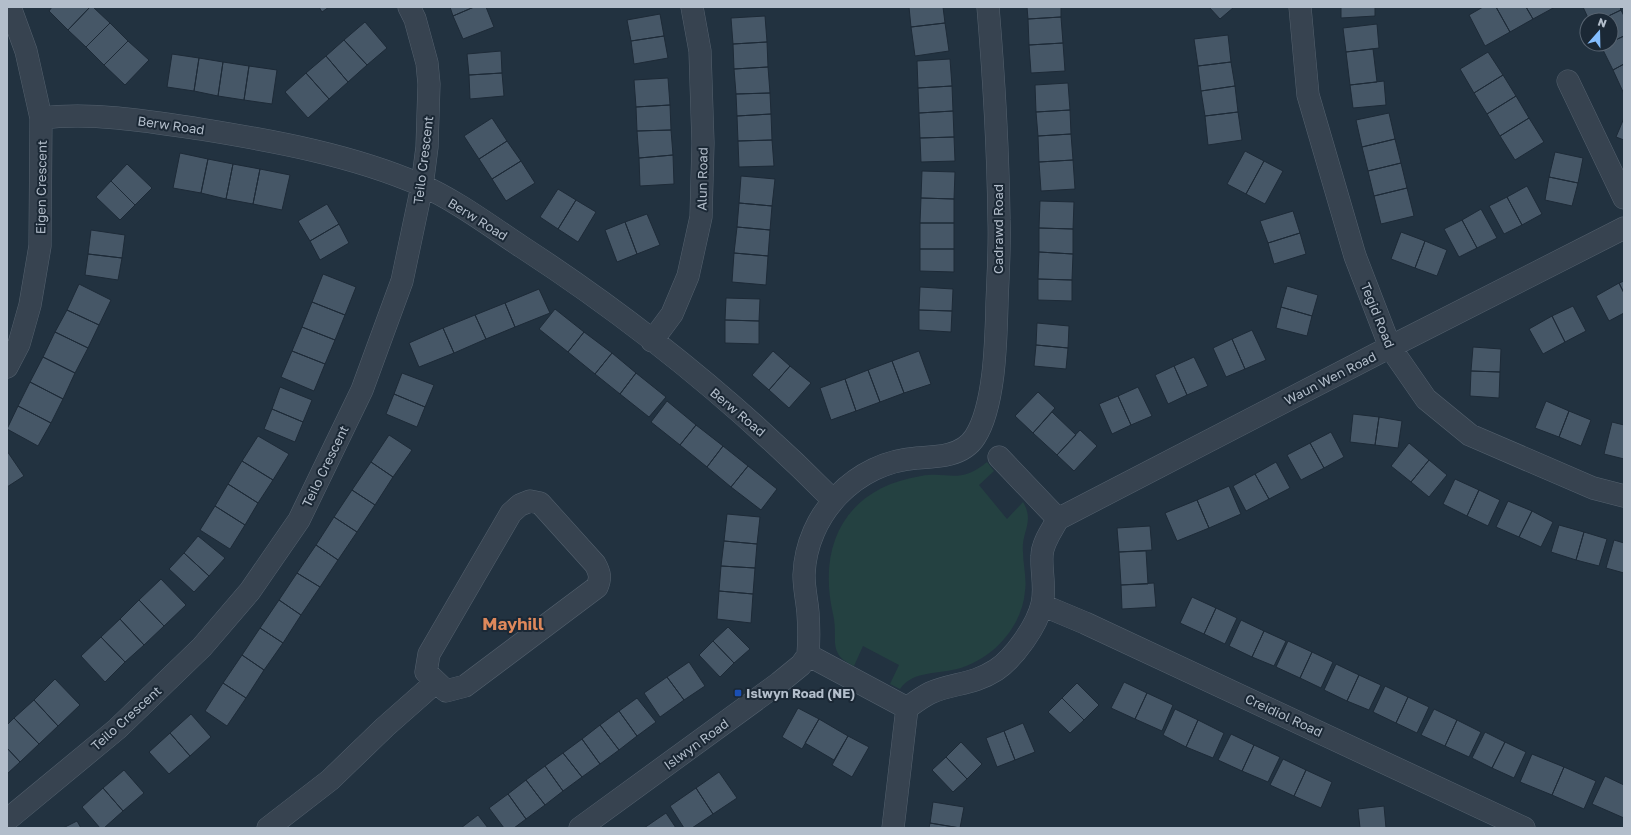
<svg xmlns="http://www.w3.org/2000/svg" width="1631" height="835" font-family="'Golos Text',sans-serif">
<rect width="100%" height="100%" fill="#223240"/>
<path fill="#244141" d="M987,462L994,471L979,485L1007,519L1023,502C1035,522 1021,532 1023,552C1023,565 1027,578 1025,591C1022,629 989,663 952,670C933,674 912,672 900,689L890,684L899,665L863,646L854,666C826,653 839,639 833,614C817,544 846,488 921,476C949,471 959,485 987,462Z"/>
<path fill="#465767" stroke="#1d2a37" d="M52,7H90L68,30L49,11Z
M90,7H93L110,23L86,47L68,30Z
M319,7H329L322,12Z
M450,7H474L453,16Z
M474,7H486L494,27L463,39L453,16Z
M909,7H943L945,23L911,27Z
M1027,7H1061V17L1028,19Z
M1209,7H1234L1220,19Z
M1341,7H1375V16L1341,18Z
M1483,7H1496L1510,32L1485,46L1469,15Z
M1496,7H1526L1533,19L1510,32Z
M1526,7H1555L1533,19Z
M1583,7H1620L1621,10L1600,20H1589Z
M1621,10L1624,16V36L1611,42V20H1600Z
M660,14L664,36L631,41L627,20Z
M765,16L767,42L733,44L731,18Z
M1061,17L1063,43L1029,45L1028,19Z
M365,22L387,48L367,65L344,40Z
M110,23L128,41L104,65L86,47Z
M945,23L949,51L915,56L911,27Z
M1377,24L1379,48L1346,52L1343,28Z
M1228,35L1231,62L1198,66L1194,39Z
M664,36L668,58L634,64L631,41Z
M1624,36V64L1613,70L1601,46L1611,44V42Z
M344,40L367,65L348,82L326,56Z
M128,41L149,60L125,85L104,65Z
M767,42L768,67L734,69L733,44Z
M1063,43L1065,71L1031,73L1029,45Z
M1373,49L1377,82L1350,85L1346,52Z
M501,51L502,73L469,75L467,54Z
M1488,52L1503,75L1474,93L1460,69Z
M172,54L199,58L194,91L167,87Z
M326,56L348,82L329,99L306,73Z
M199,58L223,62L218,96L194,91Z
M950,59L952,86L918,88L917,61Z
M223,62L249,66L244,100L218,96Z
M1231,62L1235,86L1201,91L1198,66Z
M1624,64V94L1613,70Z
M249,66L277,70L272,104L244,100Z
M768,67L770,93L736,94L734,69Z
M306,73L329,99L308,118L285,92Z
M502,73L504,96L470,99L469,75Z
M1503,75L1516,96L1487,114L1474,93Z
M668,78L670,105L636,107L634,80Z
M1384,81L1386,105L1353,108L1350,85Z
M1068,83L1070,110L1036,112L1035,85Z
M952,86L953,111L919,113L918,88Z
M1235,86L1238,112L1205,116L1201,91Z
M770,93L771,114L737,116L736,94Z
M1516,96L1529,118L1500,136L1487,114Z
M670,105L671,130L637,131L636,107Z
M1070,110L1071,134L1038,136L1036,112Z
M953,111L954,137L920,138L919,113Z
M1238,112L1242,140L1208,145L1205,116Z
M1389,113L1395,139L1362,147L1356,120Z
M771,114L772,140L738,141L737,116Z
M492,118L507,141L479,159L464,136Z
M1529,118L1544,142L1515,160L1500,136Z
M1624,118V140L1616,137Z
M671,130L673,155L639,158L637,131Z
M1071,134L1073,160L1039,162L1038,136Z
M954,137L955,161L921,162L920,138Z
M1395,139L1401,163L1368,171L1362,147Z
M772,140L774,166L739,167L738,141Z
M507,141L521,161L492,179L479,159Z
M1245,151L1264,161L1246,194L1227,184Z
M1555,152L1583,158L1578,183L1549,177Z
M180,153L208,159L201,193L173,188Z
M673,155L674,184L640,186L639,158Z
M208,159L233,164L226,199L201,193Z
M1073,160L1075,189L1041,191L1039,162Z
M521,161L535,183L506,201L492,179Z
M1264,161L1283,171L1265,204L1246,194Z
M1401,163L1407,188L1374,196L1368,171Z
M127,164L152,188L135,205L111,181Z
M233,164L260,169L253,204L226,199Z
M260,169L290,175L282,210L253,204Z
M922,171L955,172L954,199L921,198Z
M741,176L775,179L772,206L739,203Z
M1549,177L1578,183L1572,206L1545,200Z
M111,181L135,205L120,220L96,197Z
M1527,186L1542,214L1522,225L1507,197Z
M1407,188L1414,216L1381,224L1374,196Z
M558,189L576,200L558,229L540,217Z
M1507,197L1522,225L1504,234L1489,206Z
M921,198L954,199V223H920Z
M576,200L596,212L578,242L558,229Z
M1040,201L1074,202L1073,229L1039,228Z
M739,203L772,206L770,230L737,227Z
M327,204L339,224L310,241L298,221Z
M1481,209L1497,238L1477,248L1462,220Z
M1293,211L1300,233L1268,243L1260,221Z
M647,214L660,245L637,254L625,222Z
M1462,220L1477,248L1459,257L1444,229Z
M625,222L637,254L617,262L605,230Z
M920,223H954V249H920Z
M339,224L349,243L320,260L310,241Z
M737,227L770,230L768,256L734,253Z
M1039,228L1073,229V254L1039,252Z
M91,230L125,235L122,258L88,254Z
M1401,232L1425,241L1415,268L1391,259Z
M1300,233L1306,254L1274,264L1268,243Z
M1425,241L1447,250L1437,276L1415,268Z
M920,249H954V272L920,271Z
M1039,252L1073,254L1072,280L1038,279Z
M734,253L768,256L766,285L732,282Z
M88,254L122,258L118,280L85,275Z
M323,274L356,287L345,315L312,302Z
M1038,279L1072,280V301L1038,300Z
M1624,281V293L1619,283Z
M1619,283L1624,293V313L1609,321L1596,296Z
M79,284L111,300L99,325L67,310Z
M1287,286L1318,295L1312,316L1281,307Z
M920,287L953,289L952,311L919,310Z
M539,289L550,313L515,327L505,303Z
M726,298L760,299L759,321L725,320Z
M312,302L345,315L335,340L302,327Z
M505,303L515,327L486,339L475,315Z
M1573,306L1586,331L1565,342L1552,316Z
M1281,307L1312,316L1307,336L1276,328Z
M555,309L584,332L568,352L539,329Z
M67,310L99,325L88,348L55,332Z
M919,310L952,311L951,332L919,330Z
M475,315L486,339L454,353L443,328Z
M1552,316L1565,342L1543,354L1529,329Z
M725,320L759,321V344L725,343Z
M1037,323L1069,326L1068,348L1036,345Z
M302,327L335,340L325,364L292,351Z
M443,328L454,353L419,367L409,343Z
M1252,330L1266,360L1245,369L1232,339Z
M55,332L88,348L75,373L43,357Z
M584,332L612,353L595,374L568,352Z
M1232,339L1245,369L1226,377L1213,348Z
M1036,345L1068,348L1066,369L1034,366Z
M1473,347L1501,349L1500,372L1471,371Z
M292,351L325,364L314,391L281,377Z
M773,351L790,366L769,390L752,375Z
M919,351L931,384L904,393L892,361Z
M612,353L636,373L620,394L595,374Z
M43,357L75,373L63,399L30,382Z
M1194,357L1208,386L1187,395L1174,366Z
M892,361L904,393L880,402L868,370Z
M790,366L811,383L789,408L769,390Z
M1174,366L1187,395L1168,404L1155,375Z
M868,370L880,402L856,411L845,379Z
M1471,371L1500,372L1499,398L1470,396Z
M402,373L434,385L425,407L394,394Z
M636,373L666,397L649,417L620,394Z
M845,379L856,411L831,420L820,388Z
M30,382L63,399L51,423L18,406Z
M280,387L312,400L303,422L272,409Z
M1138,387L1152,416L1131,425L1118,396Z
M1038,392L1055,408L1033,433L1015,416Z
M394,394L425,407L417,427L386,414Z
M1118,396L1131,425L1112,434L1099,404Z
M667,401L696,425L680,445L651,422Z
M1546,401L1569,411L1559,437L1535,428Z
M18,406L51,423L38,446L7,429Z
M272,409L303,422L295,442L264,429Z
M1569,411L1591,420L1581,446L1559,437Z
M1052,412L1076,435L1057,455L1033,433Z
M1353,414L1379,417L1375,445L1350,442Z
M1379,417L1402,421L1398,448L1375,445Z
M1612,422L1624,425V459L1604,454Z
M696,425L723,446L707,467L680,445Z
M1080,430L1097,446L1074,471L1057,455Z
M1331,432L1344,457L1324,468L1310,443Z
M389,435L412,450L393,477L371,462Z
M258,436L289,454L273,480L242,461Z
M1310,443L1324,468L1301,480L1287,455Z
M1409,443L1429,460L1411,482L1391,466Z
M723,446L748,466L731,487L707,467Z
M7,451L24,476L7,487Z
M1429,460L1447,475L1429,497L1411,482Z
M242,461L273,480L258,503L228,484Z
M371,462L393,477L375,505L352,490Z
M1276,462L1290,488L1269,499L1255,474Z
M748,466L777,489L761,510L731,487Z
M1255,474L1269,499L1246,511L1233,486Z
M1455,479L1479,490L1467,516L1443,504Z
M228,484L258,503L245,525L215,506Z
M1229,486L1241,514L1209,528L1197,500Z
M352,490L375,505L357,532L334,517Z
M1479,490L1500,500L1488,526L1467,516Z
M1197,500L1209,528L1177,541L1165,513Z
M1508,501L1532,511L1519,537L1496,527Z
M215,506L245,525L230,549L200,530Z
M1532,511L1553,522L1541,547L1519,537Z
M727,514L760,517L757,544L724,541Z
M334,517L357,532L338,560L316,545Z
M1559,525L1584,532L1576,560L1551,552Z
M1150,526L1152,550L1119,552L1117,528Z
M1584,532L1607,539L1599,566L1576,560Z
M198,536L225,558L209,576L184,553Z
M1614,540L1624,543V573L1606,568Z
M724,541L757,544L755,568L721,566Z
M316,545L338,560L320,587L297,573Z
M1146,551L1148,584L1121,585L1119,552Z
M184,553L209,576L194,592L169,569Z
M721,566L755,568L753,594L719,591Z
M297,573L320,587L301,615L279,600Z
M161,579L186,605L164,626L139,600Z
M1154,583L1156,607L1122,609L1121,585Z
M719,591L753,594L751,623L717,619Z
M1192,597L1216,608L1204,634L1180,623Z
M139,600L164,626L144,645L120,619Z
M279,600L301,615L283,643L260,628Z
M1216,608L1237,618L1225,644L1204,634Z
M120,619L144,645L125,662L101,637Z
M1241,620L1264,631L1252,657L1229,646Z
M728,627L750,649L734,663L713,641Z
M260,628L283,643L264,670L242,655Z
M1264,631L1286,641L1274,666L1252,657Z
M101,637L125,662L105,682L81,656Z
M713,641L734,663L720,677L699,655Z
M1288,641L1312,652L1300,678L1276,667Z
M1312,652L1333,662L1321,688L1300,678Z
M242,655L264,670L246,698L223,683Z
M689,662L705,686L684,700L667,677Z
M1336,664L1359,675L1347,701L1324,690Z
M1359,675L1381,685L1369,710L1347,701Z
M667,677L684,700L660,717L644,693Z
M55,679L80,705L58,726L34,700Z
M1124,682L1147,693L1135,719L1111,708Z
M223,683L246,698L227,726L205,711Z
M1077,683L1099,705L1084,720L1062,698Z
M1385,686L1408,697L1396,723L1373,712Z
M1147,693L1173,705L1162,731L1135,719Z
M1408,697L1429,707L1417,733L1396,723Z
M637,698L656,722L637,736L619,711Z
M1062,698L1084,720L1070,733L1048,712Z
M34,700L58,726L39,744L14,718Z
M798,708L819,719L802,749L782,737Z
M1175,709L1198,720L1186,747L1163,735Z
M1434,709L1457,720L1445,746L1421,735Z
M619,711L637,736L619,750L600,725Z
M191,714L211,737L190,756L170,733Z
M14,718L39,744L20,762L7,748V725Z
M819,719L848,736L834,760L805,743Z
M1198,720L1224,733L1213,758L1186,747Z
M1457,720L1481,732L1469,757L1445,746Z
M1023,723L1035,752L1015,760L1004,731Z
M600,725L619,750L600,764L582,739Z
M1004,731L1015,760L997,767L986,738Z
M1485,732L1505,742L1492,768L1472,758Z
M170,733L190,756L169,774L149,752Z
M1231,734L1254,745L1242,771L1218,760Z
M848,736L869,747L852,777L832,765Z
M582,739L600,764L582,777L563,753Z
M961,742L982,764L967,779L946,757Z
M1505,742L1526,752L1514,778L1492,768Z
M1254,745L1280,757L1268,782L1242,771Z
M7,748L20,762L7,774Z
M563,753L582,777L563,791L545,766Z
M1532,754L1564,767L1552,795L1520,782Z
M946,757L967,779L953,792L932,770Z
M1283,759L1306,770L1294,796L1270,785Z
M545,766L563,791L545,805L526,780Z
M1564,767L1596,781L1584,809L1552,795Z
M124,770L144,793L123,811L103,788Z
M1306,770L1332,782L1321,808L1294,796Z
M719,772L737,798L713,814L696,788Z
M1605,776L1624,785V818L1592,804Z
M526,780L545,805L526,819L508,794Z
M103,788L123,811L104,828H100L82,807Z
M696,788L713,814L692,828H684L670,806Z
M508,794L526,819L514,828H504L489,808Z
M933,802L964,807L960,828L930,823Z
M1384,806L1386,828H1360L1358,809Z
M666,813L676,828H644Z
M478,815L488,828H461Z
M77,821L81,828H63Z
M930,823L960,828H929Z"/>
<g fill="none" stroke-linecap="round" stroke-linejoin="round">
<g stroke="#54616e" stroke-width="23">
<path id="minor" d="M1300,7L1308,95L1355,256L1390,347L1426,399L1470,435L1593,488L1624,496
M1568,81L1624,198
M41,118C94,112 148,121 200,129C274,141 352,155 421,185C457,201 490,226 522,247C634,320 740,406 833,500
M652,341L672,314L688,276L701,217L703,143L700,51L692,7
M7,367L19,344L30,305L40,246L41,118L26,51L10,7
M530,501L540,503L595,564C600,573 601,578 597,587L465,686L446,691L426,672L429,654L511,513L520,505Z
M1058,519L1390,347L1624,228
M1042,605L1085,623L1524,828
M808,655C809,641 809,627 808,613C807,600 804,589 804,575C806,514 856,462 917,458C938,457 963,456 975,437C995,406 996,340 997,303C998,275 1000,247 999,220C998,149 994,78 988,7
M808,655L907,708
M907,708C914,703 922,697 930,693C952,683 973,685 996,670C1014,658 1037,626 1042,604C1046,588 1041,572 1042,556C1042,543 1052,530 1058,519L999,457
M7,820L117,729L202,647L250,591L299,520L362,390L402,281L422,186L427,147L429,84L427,63L415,19L409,7
M268,828L330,780L385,727L436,682
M580,828L779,683L801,665L808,655
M893,828L907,708"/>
</g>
<use href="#minor" stroke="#374350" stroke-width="22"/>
</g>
<rect fill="#1a4fb4" stroke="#1b2835" stroke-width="1.5" x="734" y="689" width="8" height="8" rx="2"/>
<g text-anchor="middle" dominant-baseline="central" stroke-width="4" stroke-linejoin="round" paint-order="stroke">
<g font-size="13" fill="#b3becb" stroke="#1b2835">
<text transform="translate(171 125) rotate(8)">Berw Road</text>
<text transform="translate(423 160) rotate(-83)">Teilo Crescent</text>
<text transform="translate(702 179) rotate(-89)">Alun Road</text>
<text transform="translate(41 187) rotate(-89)">Eigen Crescent</text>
<text transform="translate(478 219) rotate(32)">Berw Road</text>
<text transform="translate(998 229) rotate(-90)">Cadrawd Road</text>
<text transform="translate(1378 315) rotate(68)">Tegid Road</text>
<text transform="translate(1330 378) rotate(-27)">Waun Wen Road</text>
<text transform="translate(738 412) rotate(40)">Berw Road</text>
<text transform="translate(325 466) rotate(-64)">Teilo Crescent</text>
<text transform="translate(1284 715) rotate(25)">Creidiol Road</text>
<text transform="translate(126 718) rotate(-42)">Teilo Crescent</text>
<text transform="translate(696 744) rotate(-36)">Islwyn Road</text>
</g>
<g font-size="13" font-weight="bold" fill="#b3becb" stroke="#1b2835" text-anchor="start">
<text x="746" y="693">Islwyn Road (NE)</text>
</g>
<g font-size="17" font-weight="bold" fill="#de885b" stroke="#1b2835">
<text x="513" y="623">Mayhill</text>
</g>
</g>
<rect width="1631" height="835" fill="none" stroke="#b3becb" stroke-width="16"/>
<g transform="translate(1599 32) rotate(20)"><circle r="19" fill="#1b2835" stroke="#586471"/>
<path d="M0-3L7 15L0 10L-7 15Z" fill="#84beff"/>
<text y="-6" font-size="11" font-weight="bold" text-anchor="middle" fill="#b3becb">N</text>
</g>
</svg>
